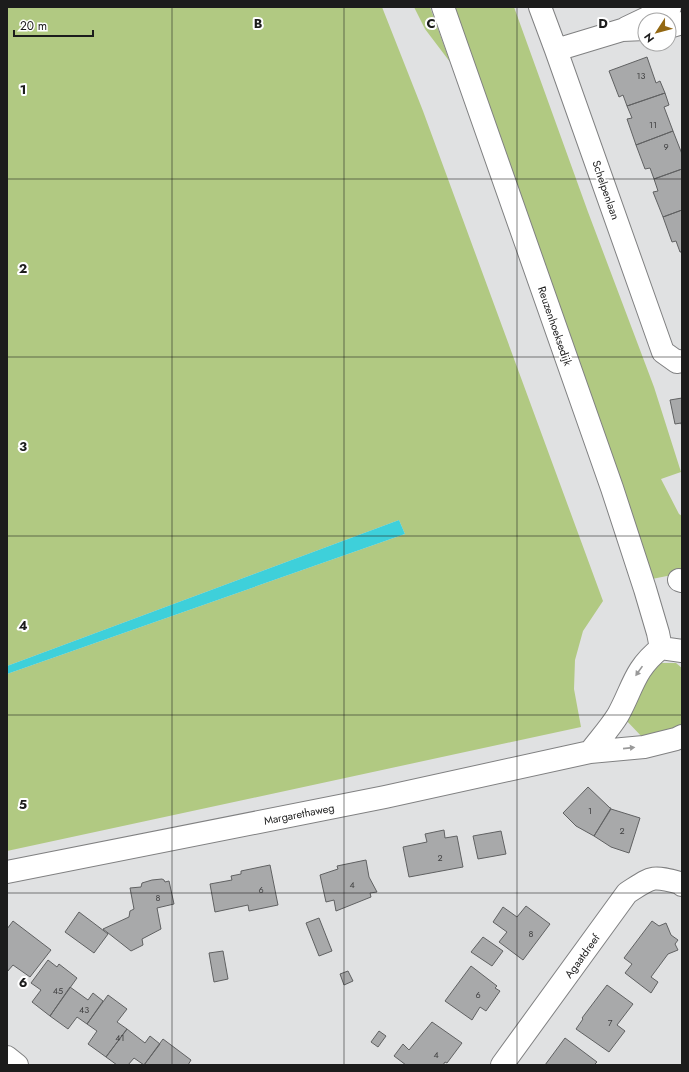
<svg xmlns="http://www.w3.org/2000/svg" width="689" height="1072" font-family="Jost,sans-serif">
<rect width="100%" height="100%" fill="#e0e1e2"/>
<path fill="#b1c982" d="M7,7H382L423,111L603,601L583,631L575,660L574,689L581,727L7,851V674L405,534L399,520L7,666Z
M414,7H430L450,62L425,29Z
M453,7H514L588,212L654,387L681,472L661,479L679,514L682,516V573L652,579Z
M660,663H676L682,668V727L644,739L624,718L650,672Z"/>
<path fill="#3ed0da" d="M399,520L405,534L7,674V666Z"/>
<path fill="#a8a9aa" stroke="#606162" d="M647,57L656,83L660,81L665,93L627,106L623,95L619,97L609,71Z
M665,93L669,105L664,107L673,131L636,145L627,119L632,118L627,106Z
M673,131L682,154V169L654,179L650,168L645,169L636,145Z
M682,169V210L663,217L653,192L658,191L654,179Z
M682,210V252H680L676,241L672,242L663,217Z
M682,398V427L681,423L675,424L670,400Z
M588,787L610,808H611L594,836L576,826L563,813Z
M611,809L640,818L629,853L611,847L594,836Z
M444,830L445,838L457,836L463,867L409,877L403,847L427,842L425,834Z
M501,831L506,854L478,859L473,836Z
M366,860L369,877L377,892L370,893L371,897L336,911L334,900L326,902L320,875L338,869L337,866Z
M270,865L278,905L249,911L248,905L215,912L210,884L232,880L231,876L241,874V871Z
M162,879L164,880L165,882L169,881L174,904L157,908L161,929L142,939L143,945L131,951L103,929L129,917L130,911L134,909L130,888L141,887L142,883L152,880Z
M526,906L550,924L523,960L499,942L507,932L493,922L503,907L517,917Z
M79,912L108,934L94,953L65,932Z
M319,918L332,951L319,956L306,923Z
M13,921L51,950L30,977L13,965L7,972V929Z
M652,921L659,926L666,923L671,935L678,940L675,944L678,950L668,954L651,977L658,982L651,993L625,973L632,964L624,958Z
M483,937L503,951L492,966L471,952Z
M223,951L228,979L214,982L209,953Z
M48,960L57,967L59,964L77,978L50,1016L32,1002L41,990L31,983Z
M471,966L497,986L495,988L500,991L486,1011L480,1007L472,1020L445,1001Z
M348,971L353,981L344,985L340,974Z
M607,985L633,1004L617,1025L625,1031L609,1052L576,1029L583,1019L582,1018Z
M70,987L88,1000L93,993L103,1001L87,1024L77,1017L68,1029L50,1016Z
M108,995L127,1009L117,1022L127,1029L106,1057L88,1044L97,1031L87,1024Z
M432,1022L462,1043L447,1063L445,1062L443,1065H406L394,1056L403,1044L409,1050Z
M127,1029L145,1043L150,1036L160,1044L144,1065L134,1058L128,1065H117L106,1057Z
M379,1031L386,1036L378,1047L371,1042Z
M565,1038L597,1062L594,1065H545Z
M163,1039L191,1060L188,1065H144Z"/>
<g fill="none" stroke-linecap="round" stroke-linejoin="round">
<g stroke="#808182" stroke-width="24">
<path id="minor" d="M443,7L612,488L645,589L658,633L661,648
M540,7L556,50L663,352L677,362L682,361
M669,27L682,23
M626,28L670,7
M556,50L622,30L645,29
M679,580L682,581
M590,752C599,740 610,728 618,715C633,688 634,669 661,648L682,651
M7,872L385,797L590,752L644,747L676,739L682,736
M7,1057L17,1065
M502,1065L627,893C652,877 651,875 680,883L682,885"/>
</g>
<use href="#minor" stroke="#fff" stroke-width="22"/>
</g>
<defs><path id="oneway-solid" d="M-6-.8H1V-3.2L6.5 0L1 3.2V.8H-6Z"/></defs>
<g fill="#999">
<use href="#oneway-solid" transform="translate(639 671) rotate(125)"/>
<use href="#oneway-solid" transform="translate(629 748) rotate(-6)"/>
</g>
<path fill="none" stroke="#1c1c1c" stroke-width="1" stroke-opacity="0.55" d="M172,7V1065M344,7V1065M517,7V1065M7,179H682M7,357H682M7,536H682M7,715H682M7,893H682"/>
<g text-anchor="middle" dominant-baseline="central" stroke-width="4" stroke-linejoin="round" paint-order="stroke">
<g font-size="9" fill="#3f3f40">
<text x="641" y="75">13</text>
<text x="653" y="124">11</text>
<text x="666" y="146">9</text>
<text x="590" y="810">1</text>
<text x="622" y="830">2</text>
<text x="440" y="857">2</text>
<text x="352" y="884">4</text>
<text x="261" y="889">6</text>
<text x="158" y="897">8</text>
<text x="531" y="933">8</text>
<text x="58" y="990">45</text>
<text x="478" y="994">6</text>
<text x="84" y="1009">43</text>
<text x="610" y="1022">7</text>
<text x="120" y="1037">41</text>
<text x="436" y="1054">4</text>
</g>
<g font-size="11" fill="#1c1c1c" stroke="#fff">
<text transform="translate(606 190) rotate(71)">Schelpenlaan</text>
<text transform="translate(555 326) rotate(71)">Reuzenhoeksedijk</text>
<text transform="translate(299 814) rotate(-11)">Margarethaweg</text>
<text transform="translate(582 956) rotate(-54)">Agaatdreef</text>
</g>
</g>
<g font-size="13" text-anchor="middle" font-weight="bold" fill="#1c1c1c" stroke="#fff" stroke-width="4" stroke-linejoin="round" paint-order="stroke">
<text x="258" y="28">B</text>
<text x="431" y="28">C</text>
<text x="603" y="28">D</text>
<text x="23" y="94">1</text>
<text x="23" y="273">2</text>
<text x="23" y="451">3</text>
<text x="23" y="630">4</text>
<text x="23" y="809">5</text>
<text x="23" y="987">6</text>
</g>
<rect width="689" height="1072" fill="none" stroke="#1c1c1c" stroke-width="16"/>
<g transform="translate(657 32) rotate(234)"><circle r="19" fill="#ffffff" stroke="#a4a4a4"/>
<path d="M0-3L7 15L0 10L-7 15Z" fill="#936813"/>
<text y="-6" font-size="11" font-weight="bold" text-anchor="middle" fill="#1c1c1c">N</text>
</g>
<path d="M14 30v6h79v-6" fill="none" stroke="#1c1c1c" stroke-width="2"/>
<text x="20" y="30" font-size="12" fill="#1c1c1c" stroke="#ffffff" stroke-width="3" paint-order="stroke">20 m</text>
</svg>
